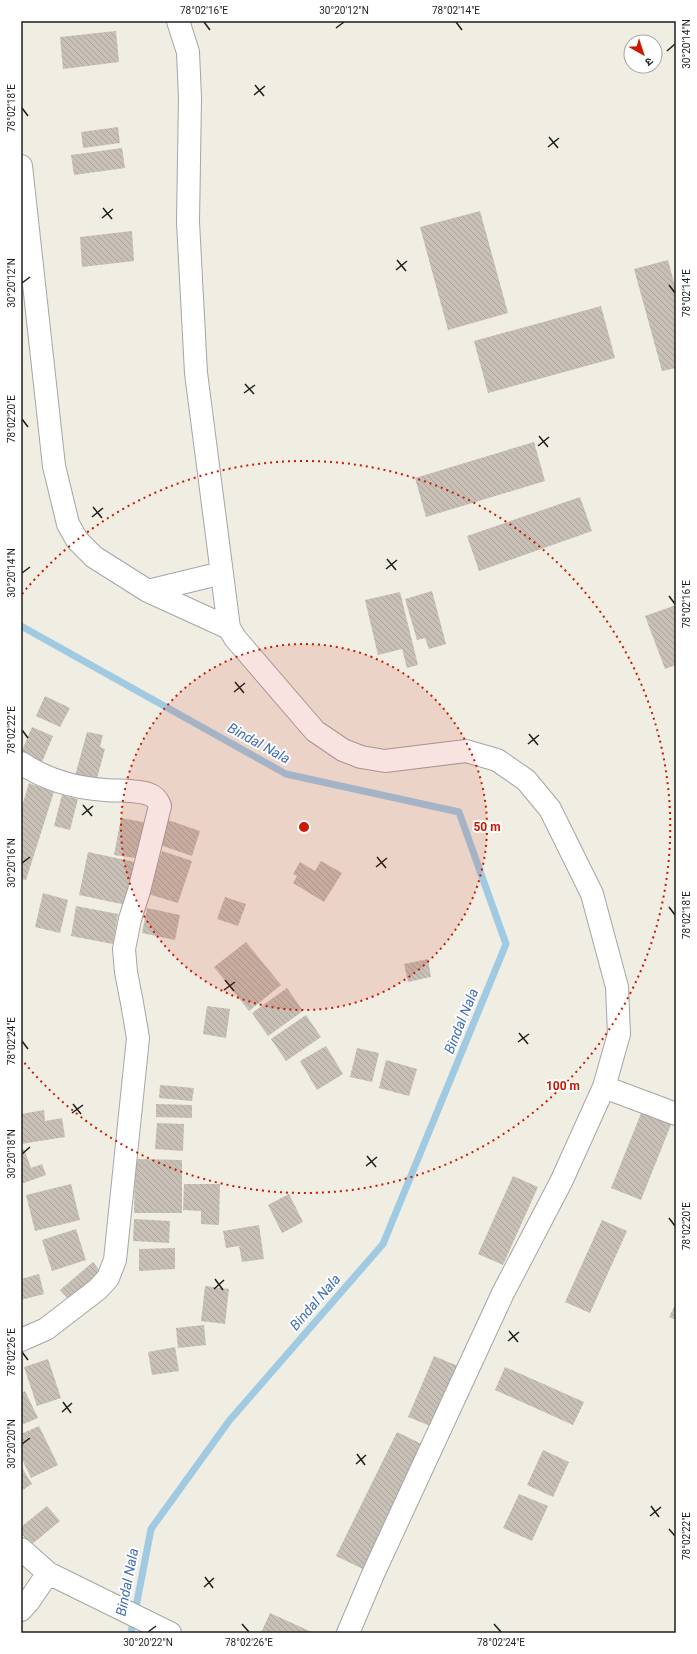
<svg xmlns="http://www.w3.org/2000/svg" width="697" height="1654" font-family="Roboto,'Noto Sans Devanagari',sans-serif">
<defs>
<pattern id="building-back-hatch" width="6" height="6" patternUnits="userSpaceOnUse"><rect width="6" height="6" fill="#c8c0b6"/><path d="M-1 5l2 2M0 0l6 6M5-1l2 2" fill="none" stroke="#aba59c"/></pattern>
</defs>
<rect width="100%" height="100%" fill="#f0ede3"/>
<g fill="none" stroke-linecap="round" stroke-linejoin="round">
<path stroke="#9fcae2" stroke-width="7" d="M21,626L286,774L459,812L506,944L383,1244L229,1421L151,1529L131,1633"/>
</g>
<path fill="url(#building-back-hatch)" d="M116,31L119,62L63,69L60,37Z
M118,127L120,143L83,148L81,132Z
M122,148L125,168L74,175L71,155Z
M480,211L508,313L448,330L420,227Z
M132,231L134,261L82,267L80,237Z
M668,260L676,290V368L662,371L634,269Z
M601,306L615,358L488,393L474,341Z
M534,442L545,481L426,517L415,478Z
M580,497L592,531L479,571L467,536Z
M432,591L446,644L429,649L425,638L417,640L405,599Z
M400,592L418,665L407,668L402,649L378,655L365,600Z
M676,605V665L665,669L645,616Z
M45,696L70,708L60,727L36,716Z
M32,727L53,736L42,762L21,753Z
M87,732L103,735L100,747L105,749L96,782L75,776Z
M29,783L54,792L26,880L21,879V809Z
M62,795L78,799L70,830L54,826Z
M121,818L149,823L142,859L114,855Z
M168,820L200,831L192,856L160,845Z
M162,851L192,861L178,903L148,894Z
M88,852L135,862L126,905L79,895Z
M321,861L342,873L324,902L293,883L297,876L293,874L300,862L315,871Z
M43,893L68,900L60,933L35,927Z
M225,897L246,904L238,926L217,919Z
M76,906L118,914L113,944L71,936Z
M147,908L180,915L175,940L142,933Z
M246,942L281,985L249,1011L214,967Z
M428,959L431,977L408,982L404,964Z
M287,988L303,1011L268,1036L252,1013Z
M207,1006L230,1009L226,1038L203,1034Z
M306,1015L321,1037L286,1061L271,1039Z
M326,1046L343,1074L317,1090L300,1061Z
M357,1048L379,1053L372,1082L350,1077Z
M386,1060L417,1069L409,1096L379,1088Z
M160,1085L194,1088L192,1101L159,1098Z
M156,1104L192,1105V1118L156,1117Z
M644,1106L674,1117L641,1200L611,1188Z
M44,1110L45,1121L62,1118L65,1137L21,1144V1114Z
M157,1123L184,1124L183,1151L155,1149Z
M24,1149L31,1168L42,1164L46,1175L21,1184V1150Z
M135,1159L182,1160V1213H134Z
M513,1176L538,1187L503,1265L478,1254Z
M71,1184L80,1220L35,1231L26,1195Z
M184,1184H220L219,1225L201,1224V1211L183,1210Z
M289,1194L303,1222L282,1233L268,1205Z
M134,1219L170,1221L169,1243L133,1241Z
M602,1220L627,1231L590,1313L565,1302Z
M259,1225L264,1259L242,1262L239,1246L226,1248L223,1231Z
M76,1229L86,1260L52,1271L42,1240Z
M175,1248V1269L139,1271V1249Z
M93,1262L103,1275L71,1302L60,1290Z
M39,1274L44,1294L21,1300V1279Z
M205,1286L229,1289L225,1324L201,1321Z
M676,1303V1320L669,1317Z
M204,1325L206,1345L178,1348L176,1328Z
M175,1347L179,1371L152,1375L148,1352Z
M434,1356L458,1366L433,1427L408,1417Z
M48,1359L61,1398L37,1406L24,1367Z
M505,1367L584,1402L573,1425L495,1390Z
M25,1391L38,1418L21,1425V1393Z
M39,1426L58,1465L31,1478L21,1457V1434Z
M397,1432L430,1448L369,1572L336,1556Z
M543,1450L569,1462L553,1497L527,1485Z
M21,1466L32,1484L21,1491Z
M519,1494L548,1506L532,1541L503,1528Z
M47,1506L60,1521L31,1545L21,1533V1527Z
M270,1613L314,1633H261Z"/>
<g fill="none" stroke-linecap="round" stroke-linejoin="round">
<g stroke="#a5a5a5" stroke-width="24">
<path id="minor" d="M178,21L188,52L190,98L188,222L196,373L229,628L235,638L315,731L343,750L361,757L385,761L466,751L497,760L526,780L550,809L592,894L617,987L619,1034L604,1087L561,1182L503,1293L374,1572L348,1633
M21,166L54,466L68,524L77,540L94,557L148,591L229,628
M148,591L222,573
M21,763C45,779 75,788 105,790C118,791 132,790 145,793C153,795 157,798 160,806L139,891L130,919L124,949L126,972L132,1003L138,1038L115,1260L108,1278L98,1289L46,1329L21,1340
M604,1087L676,1114
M21,1549L48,1573L170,1633
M21,1610L29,1601L48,1573"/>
</g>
<use href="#minor" stroke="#fff" stroke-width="22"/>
</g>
<path fill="none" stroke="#1e1e1e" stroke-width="1.5" d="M204,22L210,30M456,22L462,30M336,28L344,22M667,51L675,44M255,85L264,96M254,95L265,86M22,108L28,116M549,137L558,148M548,147L559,138M103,208L112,219M102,218L113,209M397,260L406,271M396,270L407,261M22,283L30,277M669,285L675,293M245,384L254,394M244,393L255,385M22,419L28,427M539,436L548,447M538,446L549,437M93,507L102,518M92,517L103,508M387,559L396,570M386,569L397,560M22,573L30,567M669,596L675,604M235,682L244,693M234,692L245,683M22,730L28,738M529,734L538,745M528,744L539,735M83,805L92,816M82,815L93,806M377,857L386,868M22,863L30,857M376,867L387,858M669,907L675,915M225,980L234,991M224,990L235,982M519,1033L528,1044M22,1041L28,1049M518,1042L529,1034M73,1104L81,1114M72,1113L83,1105M22,1154L30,1147M367,1156L376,1167M366,1166L377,1157M669,1218L675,1226M215,1279L223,1290M214,1289L224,1280M509,1331L518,1342M508,1341L519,1332M22,1352L28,1360M63,1402L71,1413M62,1412L72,1403M22,1444L30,1438M357,1454L365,1465M356,1464L366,1455M651,1506L659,1517M650,1516L661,1507M669,1529L675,1536M205,1577L213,1588M204,1587L214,1578M242,1624L249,1632M494,1624L501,1632M148,1632L156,1626"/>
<circle cx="304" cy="827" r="183" fill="#cc1a00" fill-opacity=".12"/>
<g fill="none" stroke="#cc1a00" stroke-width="2" stroke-dasharray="2 4">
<circle cx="304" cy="827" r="183"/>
<path d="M22 594A366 366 0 1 1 22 1060"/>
</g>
<g text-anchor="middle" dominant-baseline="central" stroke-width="4" stroke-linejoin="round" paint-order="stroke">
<g font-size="14" font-style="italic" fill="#426db7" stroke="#fff">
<text transform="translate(259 743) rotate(29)">Bindal Nala</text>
<text transform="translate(461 1021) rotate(-68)">Bindal Nala</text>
<text transform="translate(315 1302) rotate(-49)">Bindal Nala</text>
<text transform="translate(127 1582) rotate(-79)">Bindal Nala</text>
</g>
</g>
<circle cx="304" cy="827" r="6" fill="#cc1a00" stroke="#fff" stroke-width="2"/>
<g font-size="12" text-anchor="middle" font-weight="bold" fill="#cc1a00" stroke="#fff" stroke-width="4" stroke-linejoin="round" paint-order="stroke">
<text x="487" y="831">50 m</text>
<text x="563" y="1090">100 m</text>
</g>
<rect width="697" height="1654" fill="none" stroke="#ffffff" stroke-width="44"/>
<g transform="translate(643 54) rotate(141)"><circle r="19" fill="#ffffff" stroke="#a5a5a5"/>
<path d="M0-3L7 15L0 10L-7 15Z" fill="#cc1a00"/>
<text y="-6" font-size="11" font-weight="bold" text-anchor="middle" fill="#1e1e1e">उ</text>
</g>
<rect x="22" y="22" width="653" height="1610" fill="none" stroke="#1e1e1e" stroke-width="1.5"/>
<g font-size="10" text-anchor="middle" fill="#1e1e1e">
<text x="204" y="14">78°02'16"E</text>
<text x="344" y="14">30°20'12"N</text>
<text x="456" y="14">78°02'14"E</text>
<text transform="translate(686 44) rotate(-90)" y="4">30°20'14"N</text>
<text transform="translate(11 108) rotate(-90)" y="4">78°02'18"E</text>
<text transform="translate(11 283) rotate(-90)" y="4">30°20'12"N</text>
<text transform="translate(686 293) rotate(-90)" y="4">78°02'14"E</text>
<text transform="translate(11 419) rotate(-90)" y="4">78°02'20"E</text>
<text transform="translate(11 573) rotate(-90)" y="4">30°20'14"N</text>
<text transform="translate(686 604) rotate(-90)" y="4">78°02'16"E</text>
<text transform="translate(11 730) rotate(-90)" y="4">78°02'22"E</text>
<text transform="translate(11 863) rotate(-90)" y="4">30°20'16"N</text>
<text transform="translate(686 915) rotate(-90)" y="4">78°02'18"E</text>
<text transform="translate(11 1041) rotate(-90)" y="4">78°02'24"E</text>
<text transform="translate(11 1154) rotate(-90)" y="4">30°20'18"N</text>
<text transform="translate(686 1226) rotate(-90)" y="4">78°02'20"E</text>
<text transform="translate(11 1352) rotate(-90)" y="4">78°02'26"E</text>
<text transform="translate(11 1444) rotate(-90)" y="4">30°20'20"N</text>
<text transform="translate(686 1536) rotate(-90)" y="4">78°02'22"E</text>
<text x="148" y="1646">30°20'22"N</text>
<text x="249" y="1646">78°02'26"E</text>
<text x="501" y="1646">78°02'24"E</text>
</g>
</svg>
